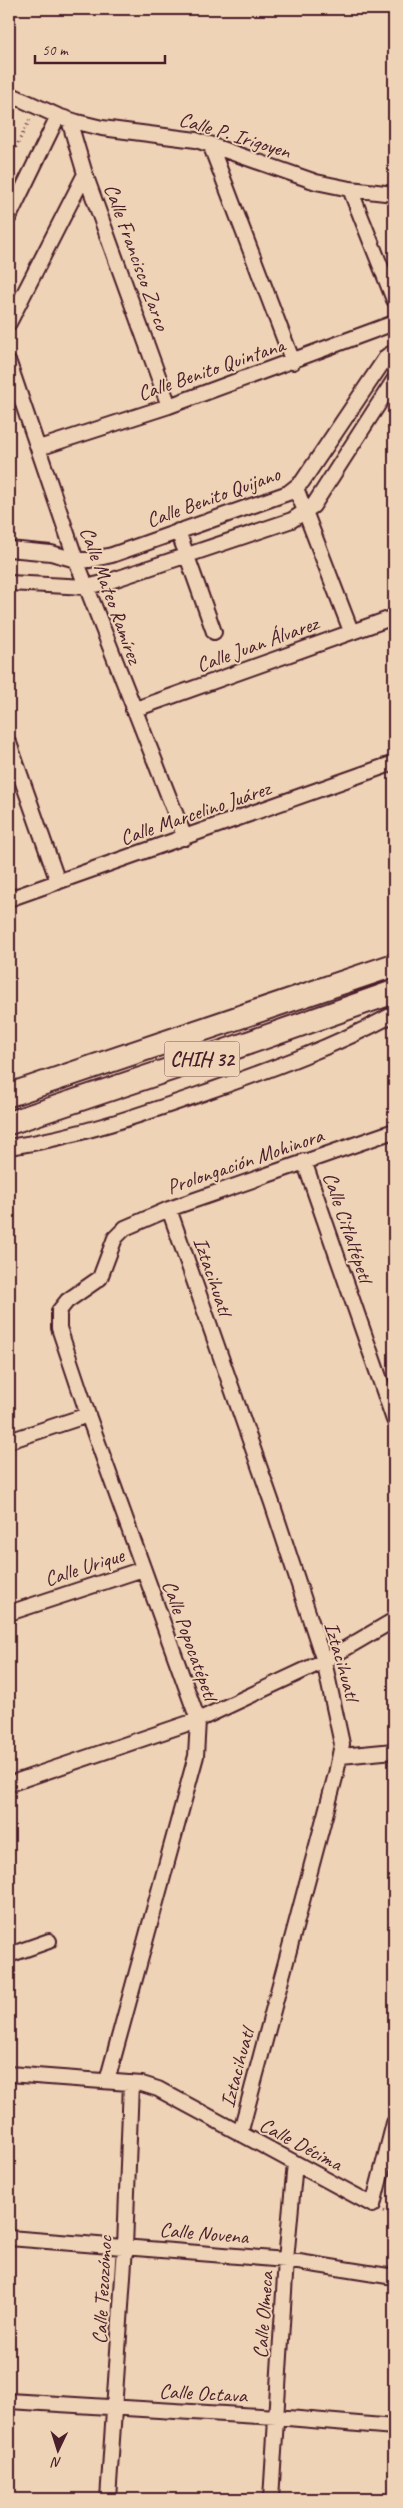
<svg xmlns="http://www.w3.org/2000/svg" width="403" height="2508" font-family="Caveat,sans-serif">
<rect width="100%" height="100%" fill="#efd3b6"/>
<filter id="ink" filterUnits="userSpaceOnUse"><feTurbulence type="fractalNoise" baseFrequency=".02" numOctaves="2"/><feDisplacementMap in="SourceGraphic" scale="10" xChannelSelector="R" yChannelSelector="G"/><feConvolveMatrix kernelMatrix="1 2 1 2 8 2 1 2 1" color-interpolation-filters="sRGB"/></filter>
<g filter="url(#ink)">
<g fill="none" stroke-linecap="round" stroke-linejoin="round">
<g stroke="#4a1f2b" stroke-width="18">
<path id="street" d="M9,94L58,116L77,122L102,128L196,140L316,182L350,189L394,194
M69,120L85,174L169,406
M210,144L293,362
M350,189L394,300
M9,217L58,116
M9,323L85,174
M9,363L76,560L185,838
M39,448L169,406L394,323
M296,488L351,631
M178,531L214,632
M9,549L51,553L76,560H90L112,555L288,493L302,482L387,356L394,352
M9,583L86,587L107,582L292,520L313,506L394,380
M133,710L394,617
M9,743L58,882
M9,899L394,763
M9,1147C78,1137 143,1114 209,1091C272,1069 335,1046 394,1014
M304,1161L394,1420
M169,1209L272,1503L324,1661L342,1744L336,1774L240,2134
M9,1441L88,1415
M9,1613L143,1569
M341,1756L394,1751
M9,1784L198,1720L324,1661L394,1620
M9,1955L49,1941
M9,2074L142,2084L158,2089L373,2205L394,2123
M107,2081L196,1756L198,1720L88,1415L59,1328V1311L67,1301L100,1278L115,1238L125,1228L169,1209L394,1131
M9,2238L286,2260L394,2277
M9,2401L276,2417L394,2427
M108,2499L125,2247L131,2083
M271,2499L286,2260L295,2163"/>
</g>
<g stroke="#4a1f2b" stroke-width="26">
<path id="primary" d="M9,1095L394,965
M9,1123L228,1050L394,992"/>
</g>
<path stroke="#4a1f2b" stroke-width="3" stroke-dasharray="1 4" stroke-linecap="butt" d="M9,161L30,119
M384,2211L394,2216"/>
<use href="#street" stroke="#efd3b6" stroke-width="14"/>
<use href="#primary" stroke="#efd3b6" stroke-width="22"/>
</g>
</g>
<g text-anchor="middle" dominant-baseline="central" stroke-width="4" stroke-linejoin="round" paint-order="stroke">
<rect fill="#efd3b6" stroke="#7c5555" stroke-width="1" x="164.5" y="1041.5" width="75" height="35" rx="4"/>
<g font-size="20" font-weight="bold" fill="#4a1f2b">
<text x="202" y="1059">CHIH 32</text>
</g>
<g font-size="21" fill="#4a1f2b" stroke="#efd3b6">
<text transform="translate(235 135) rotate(17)">Calle P. Irigoyen</text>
<text transform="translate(137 257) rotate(70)">Calle Francisco Zarco</text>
<text transform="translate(211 369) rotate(-19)">Calle Benito Quintana</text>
<text transform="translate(213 497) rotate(-20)">Calle Benito Quijano</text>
<text transform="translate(111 595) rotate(70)">Calle Mateo Ramírez</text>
<text transform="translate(257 644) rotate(-20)">Calle Juan Álvarez</text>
<text transform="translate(195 813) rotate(-19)">Calle Marcelino Juárez</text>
<text transform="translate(245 1161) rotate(-19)">Prolongación Mohinora</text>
<text transform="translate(348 1227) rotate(71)">Calle Citlaltépetl</text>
<text transform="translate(213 1276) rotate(71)">Iztacihuatl</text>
<text transform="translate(84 1567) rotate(-18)">Calle Urique</text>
<text transform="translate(190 1640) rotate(70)">Calle Popocatépetl</text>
<text transform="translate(342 1661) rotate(74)">Iztacihuatl</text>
<text transform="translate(237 2068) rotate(-75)">Iztacihuatl</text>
<text transform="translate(301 2144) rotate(28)">Calle Décima</text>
<text transform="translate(204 2233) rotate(5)">Calle Novena</text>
<text transform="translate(102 2290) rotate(-87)">Calle Tezozómoc</text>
<text transform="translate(263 2315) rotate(-86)">Calle Olmeca</text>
<text transform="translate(203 2393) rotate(3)">Calle Octava</text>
</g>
</g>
<rect width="403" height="2508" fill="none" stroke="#efd3b6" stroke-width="30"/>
<rect x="15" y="15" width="373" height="2478" fill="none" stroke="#4a1f2b" stroke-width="2" filter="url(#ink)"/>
<g transform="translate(58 2450) rotate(184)" stroke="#efd3b6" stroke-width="4" paint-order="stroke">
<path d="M0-4L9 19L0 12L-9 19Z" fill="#4a1f2b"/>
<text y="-8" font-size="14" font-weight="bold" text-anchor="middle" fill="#4a1f2b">N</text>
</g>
<path d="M35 55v8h130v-8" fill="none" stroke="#4a1f2b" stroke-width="2.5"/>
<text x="42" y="55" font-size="15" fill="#4a1f2b" stroke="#efd3b6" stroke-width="4" paint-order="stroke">50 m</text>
</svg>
